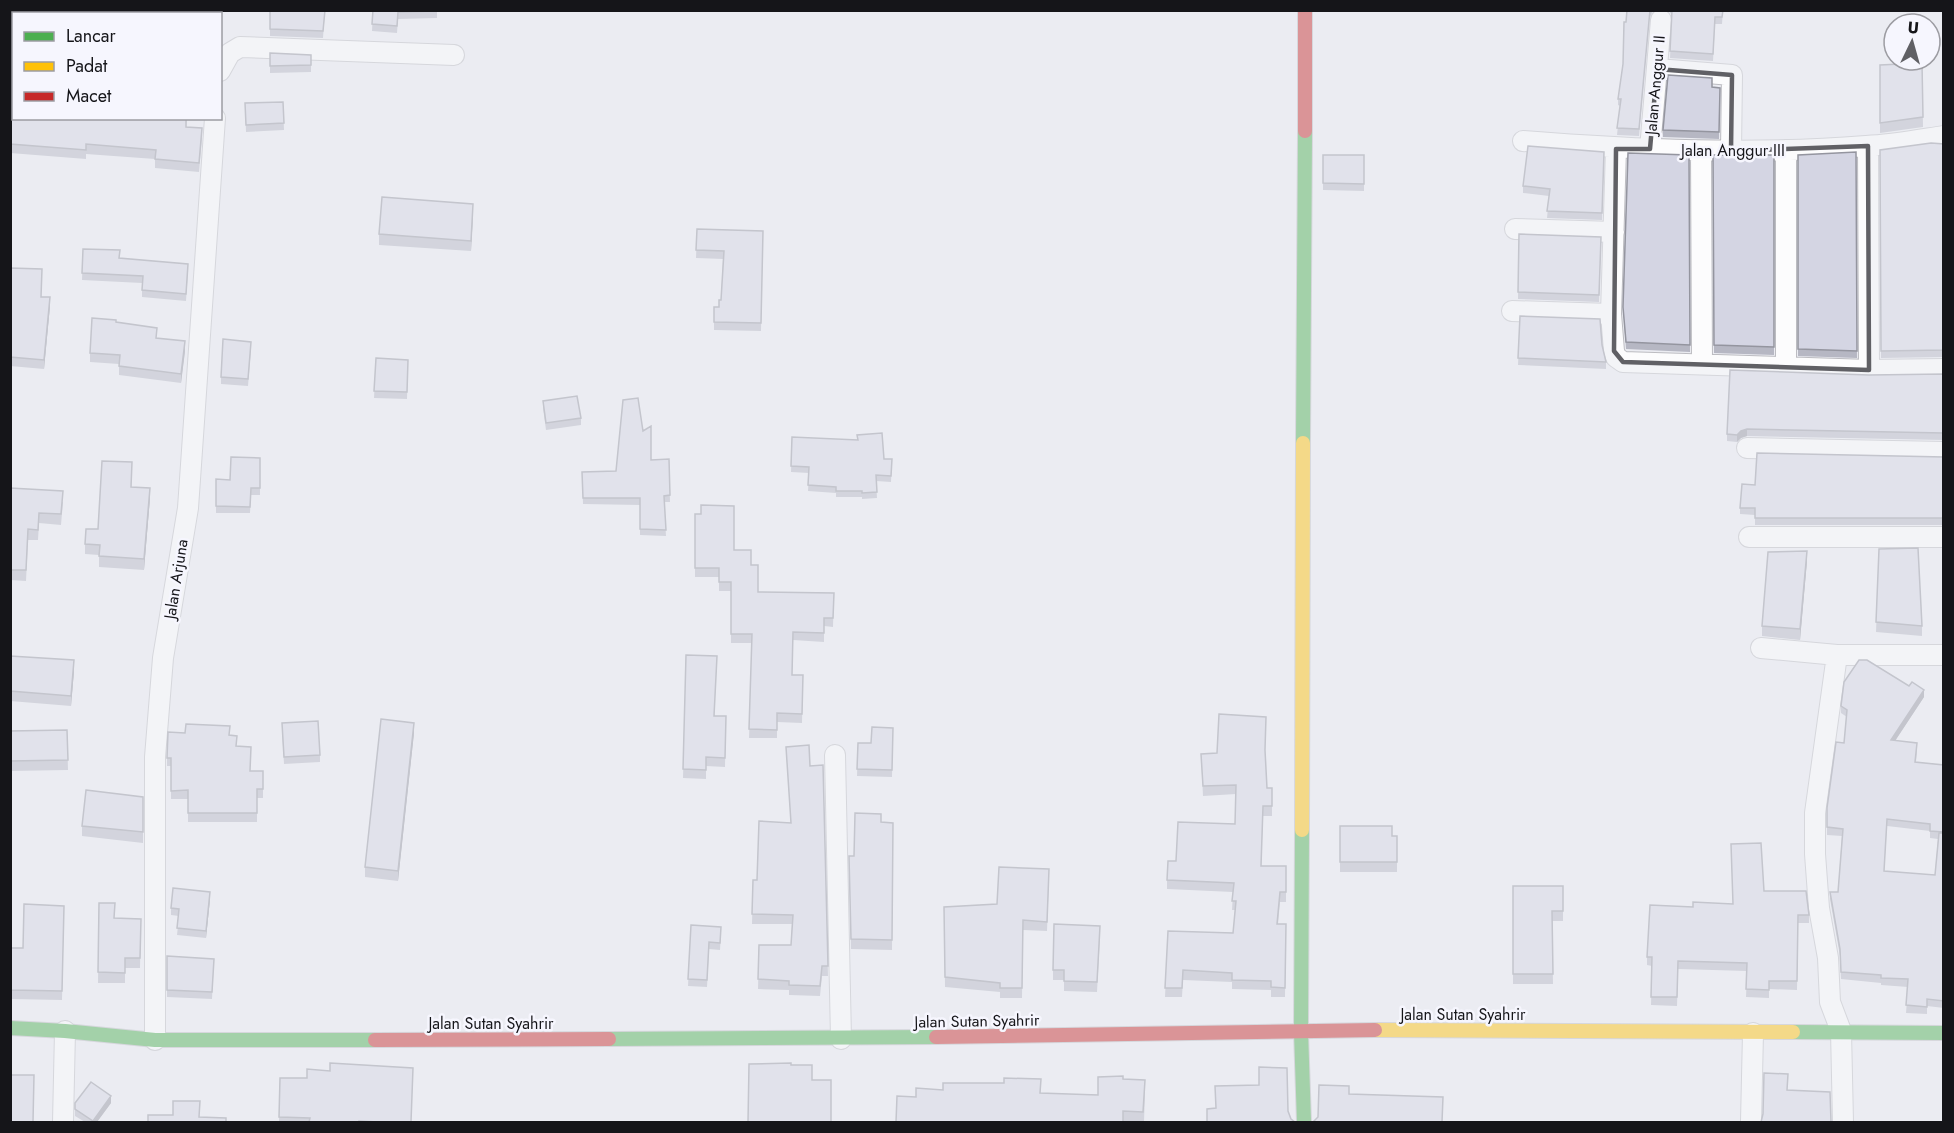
<svg xmlns="http://www.w3.org/2000/svg" width="1954" height="1133" font-family="Jost,sans-serif">
<rect width="100%" height="100%" fill="#ebecf2"/>
<g fill="none" stroke-linecap="round" stroke-linejoin="round">
<g stroke="#bcbcc1" stroke-width="22">
<path id="street" d="M1657,69L1732,75L1731,151
M220,71L230,53L240,47L454,55
M10,73H14
M1523,141C1637,150 1752,155 1866,146C1892,145 1918,140 1944,136
M1868,146L1869,370
M1616,149L1611,314L1614,351L1616,357L1623,362L1869,370L1944,369
M1650,149L1661,20
M1701,151L1702,364
M1515,229L1614,232
M1512,311L1611,314
M1786,367V150
M1747,448L1944,452
M1749,537H1944
M1761,648L1837,655H1944
M1837,655L1815,813V854L1819,908L1828,958L1830,1002L1841,1031L1843,1122
M835,755L841,1039
M155,1040V757L163,658L188,508L215,118
M1751,1121L1753,1033
M63,1122L65,1031"/>
</g>
<g stroke="#bcbcc1" stroke-width="16">
<path id="fast" d="M1303,443L1305,131
M1302,830L1301,1032L1304,1122
M10,1028L65,1031L155,1040H375
M1793,1032L1944,1033
M609,1039L936,1037"/>
</g>
<g stroke="#bcbcc1" stroke-width="16">
<path id="slow" d="M1302,830L1303,443
M1375,1030L1793,1032"/>
</g>
<g stroke="#bcbcc1" stroke-width="16">
<path id="jam" d="M1305,131V10
M936,1037L1375,1030
M375,1040L609,1039"/>
</g>
<use href="#street" stroke="#fcfcfd" stroke-width="20"/>
<use href="#fast" stroke="#4caf50" stroke-width="14"/>
<use href="#slow" stroke="#ffc107" stroke-width="14"/>
<use href="#jam" stroke="#c62828" stroke-width="14"/>
</g>
<path fill="#b6b7c3" fill-rule="evenodd" d="M109,10H135L134,14L109,13Z
M270,10H325L323,38L270,36Z
M373,10H437V18L398,19L397,33L372,31Z
M1627,10H1654L1652,13L1649,19L1639,136L1617,135L1620,106L1618,105V99L1623,64Z
M1668,10H1723L1722,24H1715L1713,61L1670,58L1672,15Z
M270,53L311,55V72L270,73Z
M1922,63L1923,127L1880,133V65Z
M1712,87L1720,88L1719,139L1663,137V130Z
M283,102L284,130L246,132L245,103Z
M10,110L14,118H187L186,127L202,138L199,172L155,168V159L86,154V159L10,153Z
M1944,144V357L1881,358L1880,150Z
M1604,152L1602,220L1547,218L1549,196L1523,193V186Z
M1856,152L1857,358L1798,356V155Z
M1323,155H1364V191L1323,190Z
M1689,155L1690,352L1626,349L1623,307Z
M1713,155H1774V355L1714,353Z
M473,214L471,251L379,245V234Z
M697,229L763,231L761,331L714,330V307H719L721,300L723,259L696,258Z
M1519,234L1601,237L1599,302L1518,299Z
M83,249L120,258L188,271L186,301L142,297V283L82,280Z
M10,268L41,297L50,306L44,369L10,366Z
M1520,316L1602,345L1606,362V369L1518,365Z
M116,322L157,338L185,351L181,383L119,375V364L90,362V353Z
M251,349L248,386L221,384V377Z
M376,358L408,360L407,399L374,398Z
M1944,374V440L1747,436L1741,438L1737,442L1727,441V434L1869,375Z
M543,401L581,418V425L546,430L543,408Z
M643,431L651,460L669,459L670,502H664L666,536L640,535V505L583,504L582,472L616,471Z
M792,437L884,459H892L891,482L876,481L877,498L862,499V497H836V493L808,491L809,473L791,472Z
M1944,457V525H1755V515L1740,514V508L1755,485Z
M260,458V495H251L250,513H216V479L230,480Z
M132,487L150,498L144,570L99,567V555L85,554V544L98,529Z
M10,488L63,502L61,525L39,523L38,540H28L26,581L10,580Z
M695,514L751,565L758,592L834,593L833,627L824,626V642L793,640L792,675H803L802,723L777,722V738H749L752,643H731V591H719V577H695Z
M1879,549L1922,626V636L1876,632Z
M1807,561L1800,640L1762,636V626Z
M686,655L715,716H726L725,767L706,766V779L683,778Z
M10,656L74,671L71,706L10,701Z
M1924,697L1895,741L1917,751L1916,762L1944,765V1008L1927,1006V1014L1906,1013L1908,987L1881,985V983L1841,979L1840,956L1830,899V892H1838L1842,836L1827,835V808L1844,743L1847,717L1841,713V706ZM1887,826L1930,831V838L1938,839L1935,875L1884,871Z
M893,728L892,777L857,776L858,743H871Z
M67,730L68,770L10,771V731Z
M282,730L320,755V762L284,764Z
M414,733L398,881L365,877V867Z
M230,736L250,771H263V798H257V822H188V799H171V766H167V758Z
M786,747L810,766L823,765L828,976H822L820,996L789,995V990L758,989L759,945H791L792,924H752L753,880H757L791,823Z
M1201,754L1265,755L1267,788H1272V816H1263L1261,866H1286V902H1280L1278,924H1286L1285,997H1271V990L1232,989V982L1183,980L1182,997H1165L1168,931L1233,933L1235,910H1232L1233,892L1167,889V880L1176,861L1235,824L1236,794L1203,796Z
M143,797V843L82,836V826Z
M881,822L893,823L892,950L851,949L849,856H854Z
M1340,826L1392,836H1397V872H1340Z
M1049,878L1047,931L1023,930L1022,998H1000V992L945,987L944,907L997,904Z
M1513,886H1563V921H1552L1553,984H1513Z
M1764,891L1809,915V923H1798L1797,990L1769,989V998L1746,997L1747,971L1678,969L1677,1006L1651,1005L1652,966L1647,965V957L1693,907L1732,904Z
M210,899L206,938L177,935L179,916L171,915V908Z
M99,903L115,918L141,919L140,968H125V983H98Z
M64,906L62,1000L10,999V948H23Z
M691,925L721,934L720,950L709,949L707,987L688,986Z
M1100,936L1097,992L1064,991V980H1053V970Z
M167,956L214,959L212,999L167,997Z
M280,1078L412,1122H279Z
M1123,1079L1145,1092L1144,1122H896L916,1097L943,1090L1098,1095Z
M75,1103H111L97,1122H85L75,1116Z"/>
<path fill="#94959f" d="M473,204V214L471,251V241Z
M50,297V306L44,369V360Z
M185,341V351L181,383V374Z
M1747,429V436L1741,438L1737,442V435L1741,431Z
M150,488V498L144,570V559Z
M1807,551V561L1800,640V629Z
M74,660V671L71,706V696Z
M1924,690V697L1891,747V740Z
M414,723V733L398,881V871Z
M210,892V899L206,938V931Z
M111,1096V1103L97,1122H93Z"/>
<path fill="#d4d5e3" stroke="#94959f" stroke-width="1.5" d="M23,10H99V14H23Z
M270,10H325L323,31L270,29Z
M373,10H437V11L398,12L397,26L372,24Z
M1627,10H1650L1639,129L1617,128L1621,99H1618L1623,64L1624,22H1626Z
M1672,10H1723L1722,17H1715L1713,54L1670,51Z
M270,53L311,55V65L270,66Z
M1922,63L1923,117L1880,123V65Z
M1668,75L1712,78V87L1720,88L1719,132L1663,130Z
M283,102L284,123L246,125L245,103Z
M10,110H14V118H186V127L202,128L199,163L155,159L156,150L86,144V150L10,144Z
M1931,143L1944,144V350L1881,351L1880,150Z
M1528,146L1604,152L1602,213L1547,211L1550,189L1523,186Z
M1856,152L1857,351L1798,349V155Z
M1628,153L1689,155L1690,345L1626,342L1623,307Z
M1323,155H1364V184L1323,183Z
M1713,155H1774V347L1714,345Z
M382,197L473,204L471,241L379,234Z
M697,229L763,231L761,323L714,322V307H719V300H721L724,251L696,250Z
M1519,234L1601,237L1599,295L1518,292Z
M83,249L120,250L119,258L188,264L186,294L142,290L143,276L82,273Z
M10,268L42,269L41,297H50L44,360L10,357Z
M1520,316L1600,319L1602,345L1606,362L1518,358Z
M92,318L116,320V322L157,328L156,338L185,341L181,374L119,366L120,355L90,353Z
M223,339L251,342L248,379L221,377Z
M376,358L408,360L407,392L374,391Z
M1730,370L1869,375L1944,374V433L1747,429L1741,431L1737,435L1727,434Z
M577,396L581,418L546,423L543,401Z
M638,398L643,431L651,426V460L669,459L670,495L664,496L666,530L640,529V498H583L582,472L616,471L623,400Z
M882,433L884,459H892L891,476L876,475L877,492L862,493V491H836V487L808,485L809,467L791,466L792,437L858,440L857,435Z
M1757,453L1944,457V518H1755V508H1740L1742,484L1755,485Z
M231,457L260,458V488H251L250,507L216,506V479L230,480Z
M102,461L132,462L131,487L150,488L144,559L99,556L100,545L85,544L86,529H98Z
M10,488L63,491L61,514L39,513L38,530L28,529L26,570H10Z
M701,505L734,506V550H751V565H758V592L834,593L833,618H824V633L793,632L792,675H803L802,714L777,713V730L749,729L752,634H731V582H719V568H695V514H701Z
M1918,548L1922,626L1876,622L1879,549Z
M1807,551L1800,629L1762,626L1768,552Z
M686,655L717,656L714,716H726L725,758L706,757V770L683,769Z
M10,656L74,660L71,696L10,691Z
M1859,660H1867L1909,686L1912,682L1924,690L1891,740L1917,743L1915,762L1944,765V832L1930,831V824L1887,819L1884,871L1935,875L1939,833H1944V1001L1927,999V1007L1906,1005L1908,979L1881,978V975L1841,972L1840,949L1830,892H1838L1843,829L1827,827V808L1836,742L1844,743L1847,710L1841,706L1844,682Z
M1219,714L1266,717L1265,750L1267,788H1272V806H1263L1261,866H1286V892H1280L1277,924H1286L1285,988L1271,987V981L1232,980V973L1183,970L1182,988H1165L1168,931L1233,933L1236,901H1232L1234,883L1167,880L1168,861H1176L1178,822L1235,824L1236,785L1203,786L1201,754L1217,753Z
M381,719L414,723L398,871L365,867Z
M318,721L320,755L284,757L282,723Z
M186,724L230,726L229,735L237,736L236,746L251,747L250,771H263V789H257V813H188V790L171,791V758H167L168,732L185,733Z
M872,727L893,728L892,770L857,769L858,743H871Z
M67,730L68,760L10,761V731Z
M809,745L810,766L823,765L828,966H822L820,986L789,985V981L758,979L759,945H791L793,915L752,914L753,880H757L759,821L791,823L786,747Z
M86,790L143,797V832L82,826Z
M855,813L881,814V822L893,823L892,940L851,939L849,856H854Z
M1340,826H1392V836H1397V862H1340Z
M1761,843L1764,891H1806L1809,915H1798L1797,981H1769V990L1746,989L1747,963L1678,961L1677,997H1651L1652,957H1647L1650,905L1693,907V902L1733,904L1731,844Z
M999,867L1049,869L1047,922L1023,920L1022,988H1000V983L945,977L944,907L997,904Z
M1513,886H1563V911H1552L1553,974H1513Z
M173,888L210,892L206,931L177,928L179,909L171,908Z
M99,903H115L114,918L141,919L140,958H125V973L98,972Z
M24,904L64,906L62,991L10,990V948H23Z
M1054,924L1100,926L1097,982L1064,981V970H1053Z
M691,925L721,927L720,943L709,942L707,980L688,979Z
M167,956L214,959L212,992L167,990Z
M330,1063L413,1068L411,1122H378L359,1121V1122H309L310,1118L279,1117L280,1078H307V1069L330,1071Z
M791,1063V1065H812V1080H831V1122H748L749,1064Z
M1259,1067L1287,1068L1288,1111L1291,1119L1295,1122H1207V1109L1216,1108L1215,1086L1259,1085Z
M1764,1073L1788,1074L1787,1090L1830,1092L1831,1122H1761L1763,1114Z
M10,1075H34L33,1122H10Z
M1123,1076V1079L1145,1080L1143,1112L1123,1111V1122H896L897,1096L916,1097V1088L943,1090V1083H1004V1078L1041,1079L1040,1093L1098,1095V1077Z
M91,1082L111,1096L93,1121L75,1109V1103Z
M1319,1085L1349,1086V1094L1443,1097L1442,1122H1313L1318,1117Z
M173,1101H200L199,1117L226,1118V1122H148V1115H173Z"/>
<path d="M0 0H1954V1133H0ZM1657,69L1732,75L1731,151L1868,146L1869,370L1623,362L1614,351L1616,149H1650Z" fill="#ebecf2" fill-opacity=".55" fill-rule="evenodd"/>
<path fill="none" stroke="#606065" stroke-width="4.5" stroke-linejoin="round" d="M1657,69L1732,75L1731,151L1868,146L1869,370L1623,362L1614,351L1616,149H1650Z"/>
<g text-anchor="middle" dominant-baseline="central" stroke-width="5" stroke-linejoin="round" paint-order="stroke">
<g font-size="16" fill="#151519" stroke="#f6f6fe">
<text transform="translate(1655 85) rotate(-85)">Jalan Anggur II</text>
<text x="1733" y="150">Jalan Anggur III</text>
<text transform="translate(176 579) rotate(-81)">Jalan Arjuna</text>
<text x="1463" y="1014">Jalan Sutan Syahrir</text>
<text transform="translate(977 1021) rotate(-1)">Jalan Sutan Syahrir</text>
<text x="491" y="1023">Jalan Sutan Syahrir</text>
</g>
</g>
<rect width="1954" height="1133" fill="none" stroke="#151519" stroke-width="24"/>
<rect x="12" y="12" width="210" height="108" fill="#f6f6fe" stroke="#9c9ca2" stroke-width="1.5"/>
<rect x="24" y="32" width="30" height="9" fill="#4caf50" stroke="#9c9ca2" stroke-width="1.5"/>
<text x="66" y="42" font-size="18" fill="#151519">Lancar</text>
<rect x="24" y="62" width="30" height="9" fill="#ffc107" stroke="#9c9ca2" stroke-width="1.5"/>
<text x="66" y="72" font-size="18" fill="#151519">Padat</text>
<rect x="24" y="92" width="30" height="9" fill="#c62828" stroke="#9c9ca2" stroke-width="1.5"/>
<text x="66" y="102" font-size="18" fill="#151519">Macet</text>
<g transform="translate(1912 42) rotate(5)"><circle r="28" fill="#f6f6fe" stroke="#9c9ca2" stroke-width="1.5"/>
<path d="M0-4.5L10 22L0 15L-10 22Z" fill="#606065"/>
<text y="-9" font-size="16" font-weight="bold" text-anchor="middle" fill="#151519">U</text>
</g>
</svg>
